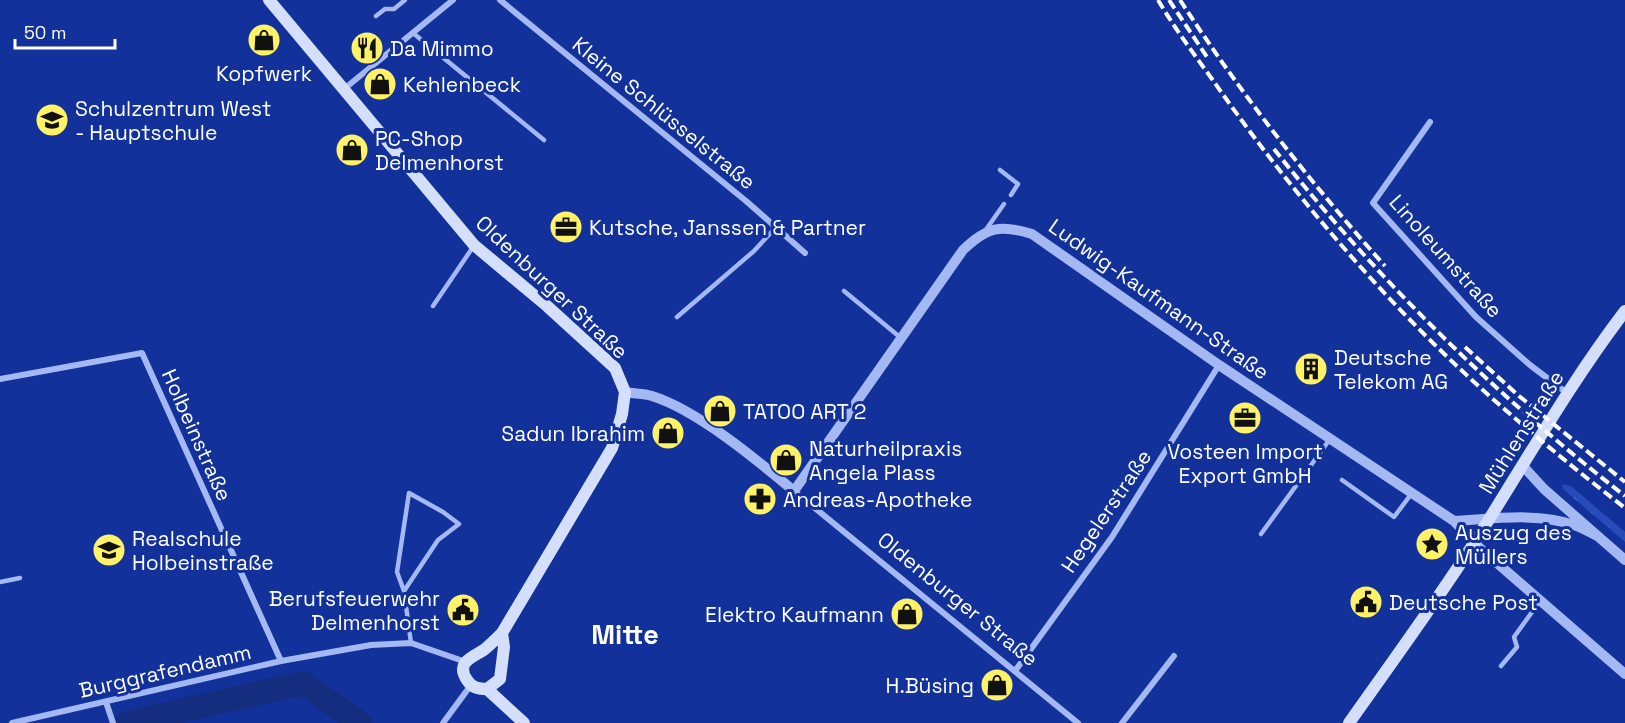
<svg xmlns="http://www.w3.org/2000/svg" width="1625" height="723" font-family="'Space Grotesk',sans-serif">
<defs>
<pattern id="forest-firs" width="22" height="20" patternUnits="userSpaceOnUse" patternTransform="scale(1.5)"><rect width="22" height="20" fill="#274bba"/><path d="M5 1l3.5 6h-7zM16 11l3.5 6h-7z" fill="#4766c4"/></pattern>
</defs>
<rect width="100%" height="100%" fill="#12319a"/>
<path fill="url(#forest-firs)" d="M1562,484L1571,486L1625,532V542L1563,489Z"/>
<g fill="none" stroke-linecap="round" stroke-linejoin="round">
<path stroke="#152d7e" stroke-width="24" d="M127,723L303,683L360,723"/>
<path stroke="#a4b8f4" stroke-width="4.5" d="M376,16L385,9H394L405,0
M413,33L544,140
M1000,170L1018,184L1011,195
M985,231L1004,204
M844,291L901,338
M433,306L473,247
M677,317L754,251L775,228
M1342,480L1394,517L1412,493
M1261,534L1330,439
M0,582L20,578
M404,591L397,572L409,493L443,512L459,524L438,540L404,591L411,643
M1501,666L1517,647L1514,637L1540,601"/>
<path stroke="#a4b8f4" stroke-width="6" d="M500,0L746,201L805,253
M344,89L453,0
M1430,122L1373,203L1476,317L1530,365L1567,393
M0,379L142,353L281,661
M794,491L1078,723
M1015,671L1112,537L1219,365
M106,702L113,723
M12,723L281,661L371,645L411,643L466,662
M443,723L471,685
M1122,723L1174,656"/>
<path stroke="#a4b8f4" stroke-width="10" d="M625,392C634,394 643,393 652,396C697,410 757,460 794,491L963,250C987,227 1000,224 1032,234L1219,365L1454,521L1474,543L1625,674
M1523,466L1544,489L1625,560
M1454,521C1492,519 1537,512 1574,525C1583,528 1591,533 1599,537"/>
<path stroke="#d4defd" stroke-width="12" d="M269,0L474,245L547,306L615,368L625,392L622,414L612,448L502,633C497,638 491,644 485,649C476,656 454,661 467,680C472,688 479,689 487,689L500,679L504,647L502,633
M487,689L524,723
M1349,723C1392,662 1436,602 1476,540C1525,463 1570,383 1625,311"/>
<path stroke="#fff" stroke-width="4" stroke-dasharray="10 4.5" stroke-linecap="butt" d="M1158,0C1174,27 1193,53 1212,79C1277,172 1351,262 1433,343C1493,402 1558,456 1625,508
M1169,0L1207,57
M1180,0C1241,94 1310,182 1385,266
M1274,149C1378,280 1493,393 1625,496
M1465,347L1519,396L1625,482"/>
</g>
<defs>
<g id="shop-disc" transform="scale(1.725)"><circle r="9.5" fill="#fff267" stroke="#12319a"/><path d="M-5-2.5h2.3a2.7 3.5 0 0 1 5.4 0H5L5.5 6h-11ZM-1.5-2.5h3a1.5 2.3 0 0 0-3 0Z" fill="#111"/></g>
<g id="restaurant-disc" transform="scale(1.725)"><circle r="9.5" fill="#fff267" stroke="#12319a"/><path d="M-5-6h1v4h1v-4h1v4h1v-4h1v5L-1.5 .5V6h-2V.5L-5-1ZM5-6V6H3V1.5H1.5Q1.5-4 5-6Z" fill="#111"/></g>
<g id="school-disc" transform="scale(1.725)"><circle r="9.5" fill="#fff267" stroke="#12319a"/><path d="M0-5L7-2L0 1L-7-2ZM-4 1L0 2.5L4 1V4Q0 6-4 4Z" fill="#111"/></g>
<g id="office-disc" transform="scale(1.725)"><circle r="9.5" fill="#fff267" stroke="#12319a"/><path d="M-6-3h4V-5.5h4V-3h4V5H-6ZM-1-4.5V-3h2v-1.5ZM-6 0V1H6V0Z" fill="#111"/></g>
<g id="building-disc" transform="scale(1.725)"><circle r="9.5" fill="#fff267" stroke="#12319a"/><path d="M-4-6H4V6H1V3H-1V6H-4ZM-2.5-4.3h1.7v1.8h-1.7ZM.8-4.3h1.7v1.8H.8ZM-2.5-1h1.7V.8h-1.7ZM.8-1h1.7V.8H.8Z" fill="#111"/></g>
<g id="pharmacy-disc" transform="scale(1.725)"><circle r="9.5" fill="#fff267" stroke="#12319a"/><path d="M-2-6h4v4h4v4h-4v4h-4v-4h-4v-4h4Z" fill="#111"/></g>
<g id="sight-disc" transform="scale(1.725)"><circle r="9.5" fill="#fff267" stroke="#12319a"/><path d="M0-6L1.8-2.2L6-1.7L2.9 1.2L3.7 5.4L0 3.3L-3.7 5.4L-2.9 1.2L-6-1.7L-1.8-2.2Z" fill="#111"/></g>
<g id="civic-disc" transform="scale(1.725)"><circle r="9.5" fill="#fff267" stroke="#12319a"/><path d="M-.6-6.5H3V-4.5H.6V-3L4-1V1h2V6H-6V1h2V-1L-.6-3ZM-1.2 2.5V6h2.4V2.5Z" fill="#111"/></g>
</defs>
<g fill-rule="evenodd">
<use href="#shop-disc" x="264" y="40"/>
<use href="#restaurant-disc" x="367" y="48"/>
<use href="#shop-disc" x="380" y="84"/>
<use href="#school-disc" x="52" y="120"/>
<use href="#shop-disc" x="352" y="150"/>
<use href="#office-disc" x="566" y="227"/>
<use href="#building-disc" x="1311" y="369"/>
<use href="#shop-disc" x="720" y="411"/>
<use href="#office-disc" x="1245" y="418"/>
<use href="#shop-disc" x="668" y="433"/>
<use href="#shop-disc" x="786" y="460"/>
<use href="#pharmacy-disc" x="760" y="499"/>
<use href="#sight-disc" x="1432" y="544"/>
<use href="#school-disc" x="109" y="550"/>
<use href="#civic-disc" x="1366" y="602"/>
<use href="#civic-disc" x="463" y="610"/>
<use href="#shop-disc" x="907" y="614"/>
<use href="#shop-disc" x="997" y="685"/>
</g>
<g text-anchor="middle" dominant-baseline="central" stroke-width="6" stroke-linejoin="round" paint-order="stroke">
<g font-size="21" fill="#fff" stroke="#12319a" text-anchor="start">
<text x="390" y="48">Da Mimmo</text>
<text x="264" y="73" text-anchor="middle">Kopfwerk</text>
<text x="403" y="84">Kehlenbeck</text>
<text x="75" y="108">Schulzentrum West<tspan x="75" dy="24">- Hauptschule</tspan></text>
<text x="375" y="138">PC-Shop<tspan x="375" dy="24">Delmenhorst</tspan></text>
<text x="589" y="227">Kutsche, Janssen &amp; Partner</text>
<text x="1334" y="357">Deutsche<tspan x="1334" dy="24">Telekom AG</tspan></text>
<text x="743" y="411">TATOO ART 2</text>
<text x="645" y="433" text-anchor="end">Sadun Ibrahim</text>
<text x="809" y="448">Naturheilpraxis<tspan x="809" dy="24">Angela Plass</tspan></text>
<text x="1245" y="451" text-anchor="middle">Vosteen Import<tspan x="1245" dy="24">Export GmbH</tspan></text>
<text x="783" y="499">Andreas-Apotheke</text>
<text x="1455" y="532">Auszug des<tspan x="1455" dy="24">Müllers</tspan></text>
<text x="132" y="538">Realschule<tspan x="132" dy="24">Holbeinstraße</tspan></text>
<text x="440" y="598" text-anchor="end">Berufsfeuerwehr<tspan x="440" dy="24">Delmenhorst</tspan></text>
<text x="1389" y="602">Deutsche Post</text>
<text x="884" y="614" text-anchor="end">Elektro Kaufmann</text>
<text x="974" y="685" text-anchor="end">H.Büsing</text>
</g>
<g font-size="21" fill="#fff" stroke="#12319a">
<text transform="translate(664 113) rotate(39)">Kleine Schlüsselstraße</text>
<text transform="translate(1446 256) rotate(48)">Linoleumstraße</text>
<text transform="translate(552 287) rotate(43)">Oldenburger Straße</text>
<text transform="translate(1159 299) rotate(35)">Ludwig-Kaufmann-Straße</text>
<text transform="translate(1521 432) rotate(-58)">Mühlenstraße</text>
<text transform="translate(197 435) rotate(66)">Holbeinstraße</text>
<text transform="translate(1106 511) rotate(-56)">Hegelerstraße</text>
<text transform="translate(958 599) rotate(39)">Oldenburger Straße</text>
<text transform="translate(165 671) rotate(-13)">Burggrafendamm</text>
</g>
<g font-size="27" font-weight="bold" fill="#fff" stroke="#12319a">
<text x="625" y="634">Mitte</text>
</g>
</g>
<path d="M15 39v9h100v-9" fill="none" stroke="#ffffff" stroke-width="3"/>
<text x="24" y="39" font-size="18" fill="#ffffff" stroke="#12319a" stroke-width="4.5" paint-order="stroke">50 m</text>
</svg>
